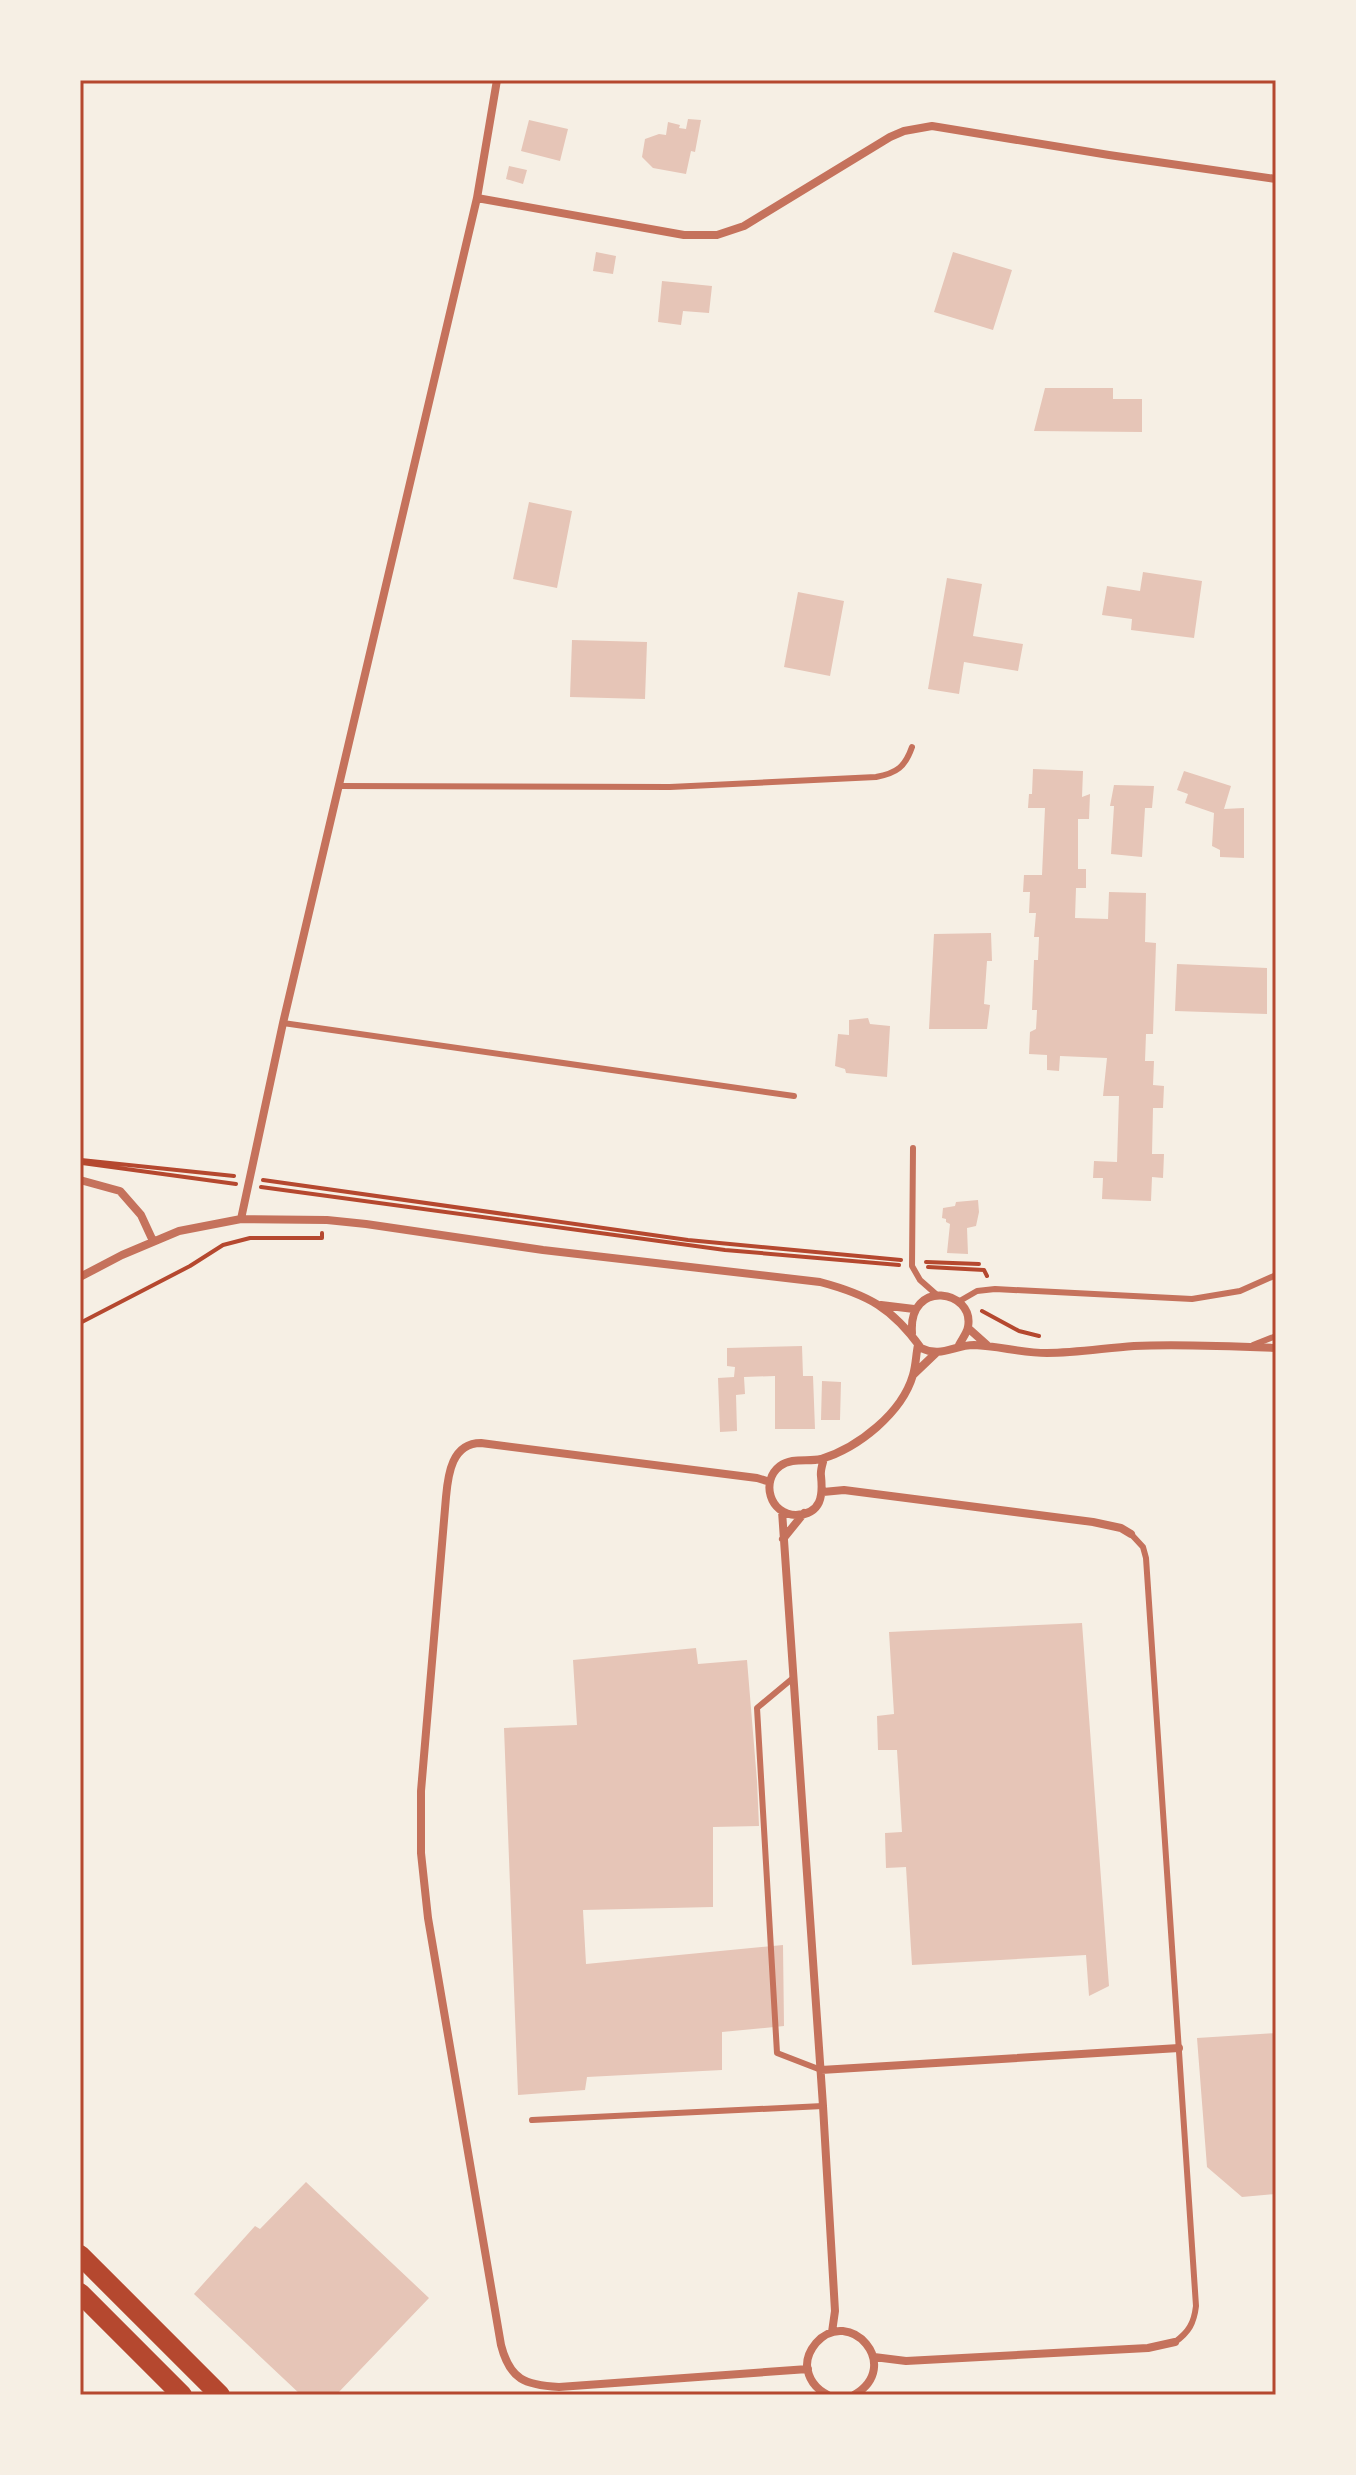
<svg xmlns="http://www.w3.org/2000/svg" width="1356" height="2475" font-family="'Space Grotesk',sans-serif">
<rect width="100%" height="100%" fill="#f6efe4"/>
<path fill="#e6c5b7" d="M688,119L701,120L695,152L691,151L686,174L653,168L642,157L645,139L659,134L666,135L668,122L680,125L679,128L686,129Z
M529,120L568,129L560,161L521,151Z
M509,166L527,170L523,184L506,179Z
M596,252L616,256L613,274L593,271Z
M953,252L1012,270L993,330L934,312Z
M662,281L712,286L709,313L683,311L681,325L658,322Z
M1045,388H1113V399H1142V432L1034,431Z
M529,502L572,511L557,588L513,579Z
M1143,572L1202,581L1194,638L1131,630L1132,619L1102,615L1107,586L1140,591Z
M947,578L982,584L973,636L1023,644L1018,671L964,662L959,694L928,689Z
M798,592L844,601L830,676L784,667Z
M572,640L647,642L645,699L570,697Z
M1033,769L1083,771L1082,797L1090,794L1089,819H1078V869H1086V888H1076L1075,918L1108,919L1109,892L1146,893L1145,942L1156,943L1153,1034H1146L1145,1061H1154L1153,1085L1164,1086L1163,1108H1153L1152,1154H1164L1163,1178L1152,1177L1151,1201L1102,1199L1103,1178H1093L1094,1161L1117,1162L1119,1096H1103L1107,1058L1060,1056L1059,1071L1047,1070V1055L1029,1054L1030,1032L1036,1029L1037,1010H1032L1034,960H1038L1039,937H1034L1036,913H1029L1030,892H1023L1024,875H1042L1045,808H1028L1029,794H1032Z
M1184,771L1231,786L1224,809L1244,808V858L1220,857V850L1212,846L1214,813L1185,803L1188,794L1177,790Z
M1114,785L1154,786L1152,808H1145L1142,857L1111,854L1114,806H1110Z
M991,933L992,961H987L984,1004L990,1005L987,1029H929L934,934Z
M1177,964L1267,968V1014L1175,1011Z
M868,1018L870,1024L890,1026L887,1077L846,1073L845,1069L835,1066L838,1034L849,1035V1020Z
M978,1200L979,1212L976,1226L967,1228L968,1254L947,1253L950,1224L946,1222V1219L942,1218L943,1208L955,1206L956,1202Z
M802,1346L803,1376H813L815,1429H775V1376L744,1377L745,1394L736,1395L737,1431L720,1432L718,1378L734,1377L735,1367L727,1366V1348Z
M822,1381L841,1382L840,1420H821Z
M1082,1623L1109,1986L1089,1996L1086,1955L912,1965L906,1867L886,1868L885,1833L902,1832L897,1750H878L877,1716L894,1714L889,1632Z
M696,1648L698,1664L747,1660L757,1781L759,1826L713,1827V1907L583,1910L586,1964L783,1945L784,2026L722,2032V2070L587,2077L585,2090L518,2095L504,1728L577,1725L573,1660Z
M1276,2033V2194L1242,2197L1207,2167L1197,2038Z
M306,2182L429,2298L336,2395H301L194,2294L255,2226L260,2229Z"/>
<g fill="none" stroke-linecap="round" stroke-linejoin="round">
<path stroke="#b5482f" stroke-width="4" d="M81,1160L234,1176
M82,1163L236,1184
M263,1180L688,1240L901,1260
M261,1187L725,1250L899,1265
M926,1262L979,1264
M928,1267L984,1270L987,1276
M982,1311L1019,1331L1039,1336
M80,1323L190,1266L223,1245L250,1238H322V1233"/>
<path stroke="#c5725c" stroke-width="6" d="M338,786L670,787L876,777C897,773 905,767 912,747
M283,1023L794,1096
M913,1148L912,1266L920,1280L937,1295
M958,1302L977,1291L995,1289L1192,1299L1240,1291L1276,1275
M1253,1345L1276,1336
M1131,1534L1143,1547L1146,1558L1196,2306C1194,2323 1189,2332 1175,2342
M793,1678L757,1708L777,2053L821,2070
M532,2120L823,2106"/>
<path stroke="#c5725c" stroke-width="8" d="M477,198L684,235H717L744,226L890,137L904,131L932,126L1109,155L1276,179
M80,1180L120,1191L141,1215L153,1241
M241,1219L283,1023L477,198L497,80
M80,1277L122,1255L179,1231L241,1219L327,1220L366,1224L543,1250L820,1282C869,1295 892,1308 921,1348C941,1358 954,1345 974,1345C999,1346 1022,1353 1047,1353C1076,1353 1105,1348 1134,1346C1181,1344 1229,1346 1276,1348
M881,1305L914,1309
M968,1328L987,1345
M912,1333C908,1278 975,1290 968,1327C967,1333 962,1339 959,1345
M914,1374L936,1353
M824,1458C823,1463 820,1470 821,1476C823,1495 822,1514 796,1515C770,1515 760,1481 780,1466C792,1457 808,1462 821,1459C858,1448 902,1413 913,1375C916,1365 916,1354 918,1345
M770,1482L757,1478L481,1443C452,1443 448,1474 446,1497L421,1791V1853L428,1918L501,2345C510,2380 525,2385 559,2387L808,2369
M823,1492L844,1490L1093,1522L1121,1528L1131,1534
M782,1511L823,2106L835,2311L832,2332
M783,1539L804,1513
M821,2070L1179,2048
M874,2357L906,2361L1148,2348L1175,2342
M828,2395C816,2389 808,2379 807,2365C807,2357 811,2349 816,2343C849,2305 904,2366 854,2395"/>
<path stroke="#b5482f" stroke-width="20" d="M80,2255L220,2395
M80,2293L182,2395"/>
</g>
<rect width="1356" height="2475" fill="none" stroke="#f6efe4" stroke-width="164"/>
<rect x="82" y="82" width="1192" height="2311" fill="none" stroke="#b5482f" stroke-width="3"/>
</svg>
